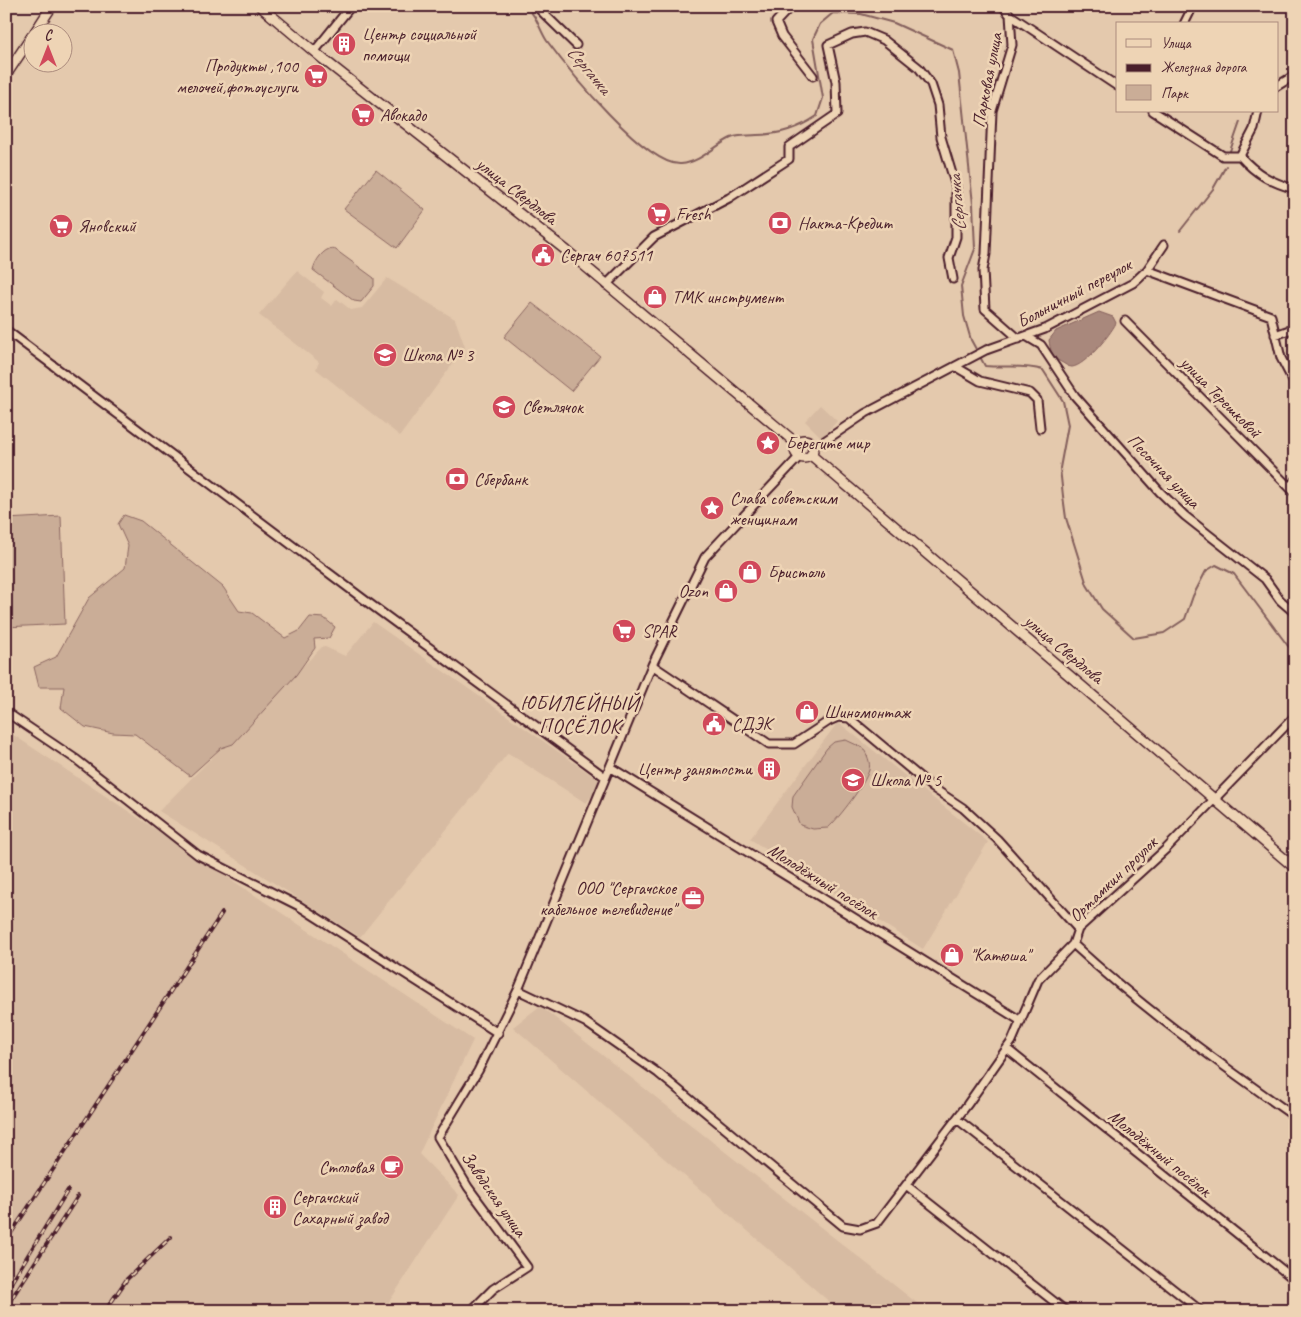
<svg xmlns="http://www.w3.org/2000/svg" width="1301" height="1317" font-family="Caveat,sans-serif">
<rect width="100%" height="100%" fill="#e4c9ad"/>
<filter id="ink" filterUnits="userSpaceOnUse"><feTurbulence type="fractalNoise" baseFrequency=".02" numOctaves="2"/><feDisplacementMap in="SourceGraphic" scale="10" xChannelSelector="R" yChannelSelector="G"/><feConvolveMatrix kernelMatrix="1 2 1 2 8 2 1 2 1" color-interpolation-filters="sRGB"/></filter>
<g filter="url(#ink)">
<path fill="#d7bba2" d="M297,271L324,292L321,298L332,306L337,299L351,310L362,308L387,278L455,319L465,347L400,436L316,369L319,362L259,315Z
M820,405L837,421L822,438L805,421Z
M373,622L603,783L586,803L508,753L360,937L159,811L323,646L345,656Z
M838,722L988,842L923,949L750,839Z
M6,730L473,1040L419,1154L459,1195L383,1311H6Z
M540,1006L927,1311H840L513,1027Z"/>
<path fill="#caad97" stroke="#8a6661" d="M376,170L425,210L397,248L344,209Z
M333,248L374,278V286L361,302L354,301L313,270C315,261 323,249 333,248Z
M532,303L600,356L571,391L504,337Z
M124,515L141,521L223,587L239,611L252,613L285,638L299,631L310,617L324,618L335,627L329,638L314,639L315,648L296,675L233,744L221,748L190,776L135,734L113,733L85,727L61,708L64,687H39L34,667L56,657L89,598L125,568L128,546L118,524Z
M61,516L65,624L6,627V519Z
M846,740L863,748C867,754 871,763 869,770C865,784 839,818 828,828L813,829L800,825L792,807L793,796L827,748L834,742Z"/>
<path fill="#a9887b" stroke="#835e5b" d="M1099,312L1113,317L1116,323C1110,335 1085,366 1072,367C1068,367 1065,364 1061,362C1052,358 1050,349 1049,340L1056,331Z"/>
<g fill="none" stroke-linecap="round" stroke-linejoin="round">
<path stroke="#835e5b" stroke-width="2" d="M525,6C537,15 539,29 547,41C567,68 647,167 681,164C701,162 714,146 731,138C738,135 749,136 757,135C780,134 798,129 817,116L823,98L813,39L820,24L833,13L861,14L894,23L953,50L959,73L973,204L975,249L961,286L964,316L971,340L977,351
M1230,151L1240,122
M1180,231L1213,189L1226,166
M979,355L985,366C1007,368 1022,364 1043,370L1063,401L1068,425L1060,468L1063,496L1066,518L1087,585L1102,609L1134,638L1164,633L1185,619L1193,596L1206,571L1216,565L1234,574L1288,646L1295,651"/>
<g stroke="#4a1f2b" stroke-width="11">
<path id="minor" d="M536,6L576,45
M791,6L776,22L782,36L813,76
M1003,6L1010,15L1117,86
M1010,15L1012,45L992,111L986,254L983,270L985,309L1019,339
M1184,24L1193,6
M314,52L351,6
M1277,86L1295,75
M1153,111L1223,156H1240
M1240,156C1256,174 1272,183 1295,189
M1240,156L1254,129L1258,111
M1147,270L1271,316L1281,358L1295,385
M606,285L654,237L729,198L789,159V147L837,114L836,82L828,45L852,34L865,32L884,40L919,68L931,84L938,105L941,137L956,187V237L949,258L953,279
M1125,321L1295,493
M6,330L366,601L605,777
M1275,335L1295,328
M1026,336L1041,345L1075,396L1160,492L1185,516L1265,579L1280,600L1295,613
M956,367L980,381L1030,393L1037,400L1040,428
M812,446L823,442L866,413L986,350L1045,329L1133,283L1147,270L1164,245
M1289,487L1295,481
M652,665L769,744H794L829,721L838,717L849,718L933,788L963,808L997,839L1078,929
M6,712L77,760L198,855L299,906L498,1033
M610,767L1021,1021
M1073,944C1142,1008 1219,1063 1295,1117
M518,990L585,1022L658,1073L843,1226L860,1229L877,1223L967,1105L1012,1041L1038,980L1073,944L1078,929L1166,849L1295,716
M1007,1049L1295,1280
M957,1119L1201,1311
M906,1185L1066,1311
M471,1311L493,1289L527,1267L468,1187L438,1137L478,1071L518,990L652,665L705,557L799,457"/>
</g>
<g stroke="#4a1f2b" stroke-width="12">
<path id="tertiary" d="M260,6L323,59L567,251L796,443
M35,32L52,6
M6,75L32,36
M795 449a9 9 0 1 1 18 0a9 9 0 1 1-18 0Z
M811,455L1295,868"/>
</g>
<use href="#minor" stroke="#eed4b5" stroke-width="7"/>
<use href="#tertiary" stroke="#eed4b5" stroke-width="9"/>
<g stroke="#4a1f2b" stroke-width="4">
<path id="rail" d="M6,1241L222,913
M6,1291L68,1190
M6,1307L78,1196
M105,1311L127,1279L171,1237"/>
</g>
<use href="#rail" stroke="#eed4b5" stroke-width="2" stroke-dasharray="5.5" stroke-linecap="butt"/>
</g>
</g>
<defs>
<g id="building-disc" transform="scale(1.25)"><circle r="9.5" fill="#d1495b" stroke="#eed4b5"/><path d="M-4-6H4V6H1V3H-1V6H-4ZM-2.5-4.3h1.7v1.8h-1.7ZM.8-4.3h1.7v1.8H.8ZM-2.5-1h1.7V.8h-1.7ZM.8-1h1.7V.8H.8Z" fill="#fff"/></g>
<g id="supermarket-disc" transform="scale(1.25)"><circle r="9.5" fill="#d1495b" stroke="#eed4b5"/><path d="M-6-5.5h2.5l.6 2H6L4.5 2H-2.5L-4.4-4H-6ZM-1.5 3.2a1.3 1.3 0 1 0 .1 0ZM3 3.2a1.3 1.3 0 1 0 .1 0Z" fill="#fff"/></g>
<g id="bank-disc" transform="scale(1.25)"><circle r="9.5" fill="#d1495b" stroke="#eed4b5"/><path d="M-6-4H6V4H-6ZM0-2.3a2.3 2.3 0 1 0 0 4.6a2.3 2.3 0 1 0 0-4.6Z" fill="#fff"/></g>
<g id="civic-disc" transform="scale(1.25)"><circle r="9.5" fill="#d1495b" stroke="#eed4b5"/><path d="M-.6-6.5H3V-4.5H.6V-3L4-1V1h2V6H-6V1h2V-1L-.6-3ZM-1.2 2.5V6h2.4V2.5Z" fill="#fff"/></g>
<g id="shop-disc" transform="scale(1.25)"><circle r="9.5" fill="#d1495b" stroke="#eed4b5"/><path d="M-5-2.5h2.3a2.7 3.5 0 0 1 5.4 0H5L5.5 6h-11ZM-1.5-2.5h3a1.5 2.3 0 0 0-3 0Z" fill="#fff"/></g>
<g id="school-disc" transform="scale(1.25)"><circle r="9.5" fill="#d1495b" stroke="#eed4b5"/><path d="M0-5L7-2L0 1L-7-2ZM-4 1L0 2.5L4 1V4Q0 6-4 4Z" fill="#fff"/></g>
<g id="sight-disc" transform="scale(1.25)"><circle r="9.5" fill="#d1495b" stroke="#eed4b5"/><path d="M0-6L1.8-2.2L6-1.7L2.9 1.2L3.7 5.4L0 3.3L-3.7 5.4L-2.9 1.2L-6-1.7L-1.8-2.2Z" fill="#fff"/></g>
<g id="office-disc" transform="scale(1.25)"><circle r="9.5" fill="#d1495b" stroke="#eed4b5"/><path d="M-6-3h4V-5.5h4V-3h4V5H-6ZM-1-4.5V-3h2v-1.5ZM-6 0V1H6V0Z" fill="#fff"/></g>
<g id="cafe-disc" transform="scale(1.25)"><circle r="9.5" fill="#d1495b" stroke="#eed4b5"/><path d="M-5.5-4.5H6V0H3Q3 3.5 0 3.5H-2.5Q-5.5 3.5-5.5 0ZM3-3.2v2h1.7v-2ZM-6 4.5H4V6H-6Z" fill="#fff"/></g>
</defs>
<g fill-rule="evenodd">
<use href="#building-disc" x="344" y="44"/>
<use href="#supermarket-disc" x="316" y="76"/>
<use href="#supermarket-disc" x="363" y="115"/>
<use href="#supermarket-disc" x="659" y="214"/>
<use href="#bank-disc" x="780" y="223"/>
<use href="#supermarket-disc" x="61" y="226"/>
<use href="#civic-disc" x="543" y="255"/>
<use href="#shop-disc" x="655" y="297"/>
<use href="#school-disc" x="385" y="355"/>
<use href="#school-disc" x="504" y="407"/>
<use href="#sight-disc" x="768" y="443"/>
<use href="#bank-disc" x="457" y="479"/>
<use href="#sight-disc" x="712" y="508"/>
<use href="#shop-disc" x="750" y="572"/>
<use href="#shop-disc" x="726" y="591"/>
<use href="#supermarket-disc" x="624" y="631"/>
<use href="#shop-disc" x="807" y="712"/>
<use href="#civic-disc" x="714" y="724"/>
<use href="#building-disc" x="769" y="769"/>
<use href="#school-disc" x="853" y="780"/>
<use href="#office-disc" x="693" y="898"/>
<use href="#shop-disc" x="952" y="955"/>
<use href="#cafe-disc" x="392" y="1167"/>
<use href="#building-disc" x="275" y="1207"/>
</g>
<g text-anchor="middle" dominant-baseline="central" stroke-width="5" stroke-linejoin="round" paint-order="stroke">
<g font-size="18" fill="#4a1f2b" stroke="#eed4b5" text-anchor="start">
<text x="362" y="34">Центр социальной<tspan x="362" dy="21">помощи</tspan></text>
<text x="298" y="66" text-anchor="end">Продукты ,100<tspan x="298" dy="21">мелочей,фотоуслуги</tspan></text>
<text x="380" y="115">Авокадо</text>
<text x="676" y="214">Fresh</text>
<text x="798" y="223">Накта-Кредит</text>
<text x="78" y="226">Яновский</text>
<text x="560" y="255">Сергач 607511</text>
<text x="672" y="297">ТМК инструмент</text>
<text x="402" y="355">Школа № 3</text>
<text x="522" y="407">Светлячок</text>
<text x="786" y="443">Берегите мир</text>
<text x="474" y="479">Сбербанк</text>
<text x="730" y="498">Слава советским<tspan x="730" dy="21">женщинам</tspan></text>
<text x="768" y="572">Бристоль</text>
<text x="708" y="591" text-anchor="end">Ozon</text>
<text x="642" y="631">SPAR</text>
<text x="824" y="712">Шиномонтаж</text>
<text x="732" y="724">СДЭК</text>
<text x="752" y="769" text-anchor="end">Центр занятости</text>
<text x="870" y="780">Школа № 5</text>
<text x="676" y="888" text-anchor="end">ООО "Сергачское<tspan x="676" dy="21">кабельное телевидение"</tspan></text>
<text x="970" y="955">"Катюша"</text>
<text x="374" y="1167" text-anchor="end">Столовая</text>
<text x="292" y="1197">Сергачский<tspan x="292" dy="21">Сахарный завод</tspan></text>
</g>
<g font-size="18" fill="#4a1f2b" stroke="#eed4b5">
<text transform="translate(987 80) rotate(-79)">Парковая улица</text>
<text transform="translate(517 191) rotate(38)">улица Свердлова</text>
<text transform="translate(1074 293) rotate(-28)">Больничный переулок</text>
<text transform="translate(1221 397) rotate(45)">улица Терешковой</text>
<text transform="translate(1164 471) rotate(46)">Песочная улица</text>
<text transform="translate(1064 649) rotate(40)">улица Свердлова</text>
<text transform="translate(1113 879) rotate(-44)">Ортамкин проулок</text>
<text transform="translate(823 881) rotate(32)">Молодёжный посёлок</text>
<text transform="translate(1160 1153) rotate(39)">Молодёжный посёлок</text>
<text transform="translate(494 1194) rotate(55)">Заводская улица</text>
</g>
<g font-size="19" font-style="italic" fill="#62393f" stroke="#eed4b5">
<text transform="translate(589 70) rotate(50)">Сергачка</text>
<text transform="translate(957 203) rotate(-95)">Сергачка</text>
</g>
<g font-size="20" letter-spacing="1" fill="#4a1f2b" stroke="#eed4b5">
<text x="580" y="703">ЮБИЛЕЙНЫЙ<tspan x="580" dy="23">ПОСЁЛОК</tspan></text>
</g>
</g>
<rect width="1301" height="1317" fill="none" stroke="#eed4b5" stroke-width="25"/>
<rect x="12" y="12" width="1276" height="1292" fill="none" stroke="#4a1f2b" stroke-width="2" filter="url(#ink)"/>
<rect x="1116" y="22" width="162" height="90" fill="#eed4b5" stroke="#ac8c7e"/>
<rect x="1126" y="39" width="25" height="8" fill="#eed4b5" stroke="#ac8c7e"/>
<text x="1161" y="48" font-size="15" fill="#4a1f2b">Улица</text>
<rect x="1126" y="64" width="25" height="8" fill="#4a1f2b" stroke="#ac8c7e"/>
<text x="1161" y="72" font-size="15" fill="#4a1f2b">Железная дорога</text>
<rect x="1126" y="85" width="25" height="15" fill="#caad97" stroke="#ac8c7e"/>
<text x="1161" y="98" font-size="15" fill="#4a1f2b">Парк</text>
<g transform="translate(48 48)"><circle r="24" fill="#eed4b5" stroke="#ac8c7e"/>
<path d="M0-4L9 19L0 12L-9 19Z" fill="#d1495b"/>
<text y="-8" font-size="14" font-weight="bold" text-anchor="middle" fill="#4a1f2b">С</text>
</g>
</svg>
